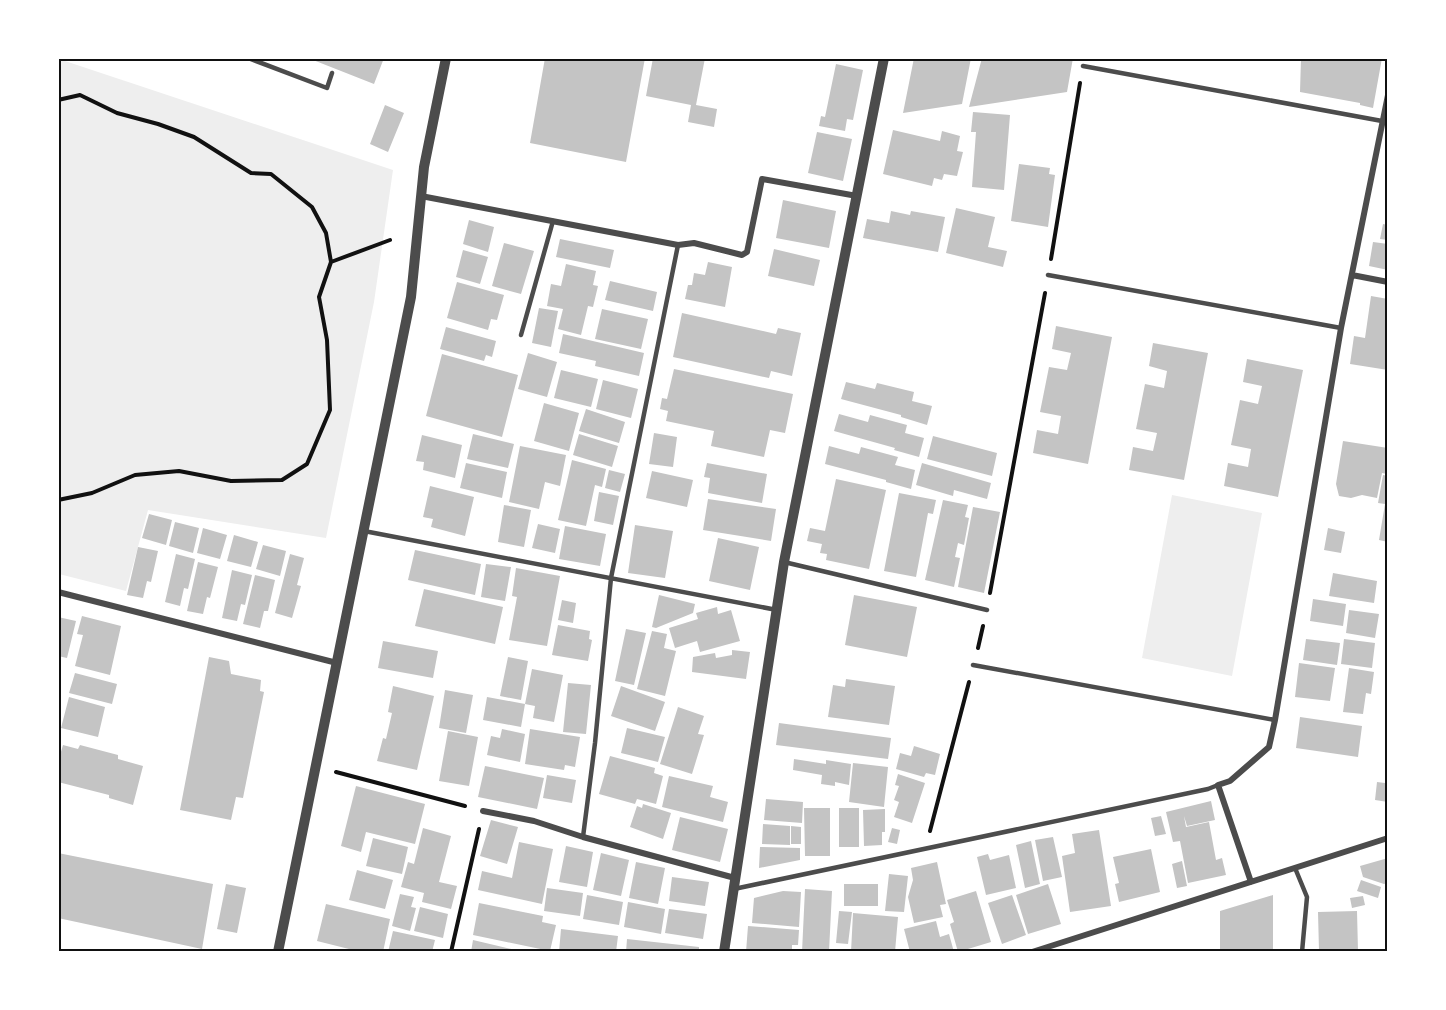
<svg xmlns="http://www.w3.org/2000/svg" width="1446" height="1010" font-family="Mulish,sans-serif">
<rect width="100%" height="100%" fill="#fff"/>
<path fill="#eee" d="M59,59L393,170L374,302L326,538L148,510L126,591L59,574Z
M1172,495L1262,513L1232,676L1142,658Z"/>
<path fill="#c4c4c4" d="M308,58H384L374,84Z
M545,58H645L626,162L530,143Z
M653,58H705L696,105L717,109L714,127L688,122L691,105L646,96Z
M914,58H971L962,104L903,113Z
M982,58H1073L1067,92L969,107Z
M1301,58H1382L1373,108L1360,105V103L1300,92Z
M836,64L863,70L853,120L847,119L845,131L819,126L821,116L825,117Z
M385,105L404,113L388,152L370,144Z
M973,112L1010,115L1004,190L972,187L976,132H971Z
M893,130L940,141L942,131L960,136L957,151L963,152L957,176L944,174L942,180L934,178L932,186L883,174Z
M817,132L852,139L843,181L808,173Z
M1019,164L1050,168L1049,174L1055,175L1048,227L1011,221Z
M783,200L836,211L829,248L776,238Z
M956,208L995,217L988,247L1007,251L1003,267L946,253Z
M891,211L910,215L911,211L945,217L938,252L863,238L867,219L889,223Z
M469,220L494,227L488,252L463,244Z
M1383,224L1388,225V240L1380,239Z
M560,239L614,250L610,268L556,257Z
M1373,242L1388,244V270L1369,266Z
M504,243L534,251L521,294L492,286Z
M774,249L820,260L814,286L768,276Z
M463,250L488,257L480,284L456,277Z
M708,262L732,267L725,307L685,299L688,285H692L694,273L705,275Z
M566,264L596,271L593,285L598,286L593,307L588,306L581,335L558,329L563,309L547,306L551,284L561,286Z
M610,281L657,292L653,311L605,300Z
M457,282L504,295L497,320L491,319L488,330L447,318Z
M1371,296L1388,299V370L1350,364L1354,336L1365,338Z
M539,308L558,311L551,347L532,343Z
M602,309L648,319L641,349L595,339Z
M682,313L776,334L778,328L801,333L792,376L771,371L769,378L673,357Z
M1056,326L1112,337L1088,464L1033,453L1037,430L1058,434L1061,416L1040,412L1049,367L1067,370L1071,353L1052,349Z
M446,327L496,341L492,357L486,355L484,361L440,349Z
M563,334L644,353L639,376L595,366L596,361L559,353Z
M1153,343L1208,353L1184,480L1129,470L1133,447L1153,451L1157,433L1136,429L1145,384L1164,388L1167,371L1149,366Z
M528,353L557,362L547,397L518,389Z
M442,354L518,375L502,437L426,416Z
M1247,359L1303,370L1278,497L1224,486L1228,463L1248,467L1251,449L1231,445L1240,400L1258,404L1262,386L1243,382Z
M674,369L793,394L785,433L770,430L764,457L711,446L714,431L666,421L668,411L660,409L662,398L667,399Z
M561,370L598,379L591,407L554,398Z
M603,380L638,389L631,418L596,409Z
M846,382L875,389L877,383L914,392L912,401L932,406L927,425L901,417V415L841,399Z
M544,403L579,413L569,451L534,441Z
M586,409L625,422L619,443L579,431Z
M839,414L868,422L870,415L907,425L905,433L924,438L919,457L894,450L895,448L834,431Z
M654,433L677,437L673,467L649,464Z
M473,434L514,444L508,468L467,459Z
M579,434L618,446L612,467L573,455Z
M422,435L462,445L455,478L423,470L424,462L416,461Z
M933,436L997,453L992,476L927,459Z
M1343,441L1388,448L1387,474L1382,473L1377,498L1362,495L1351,498L1339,496L1336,484Z
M520,446L566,455L560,486L545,482L539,509L509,502Z
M829,446L859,454L861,447L898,457L895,465L915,470L911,489L886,482V480L825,464Z
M572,460L606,469L602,487L595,485L586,526L558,520Z
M466,463L507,472L502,498L460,488Z
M707,463L767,474L762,503L708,493L710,478L704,477Z
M922,463L991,483L987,499L954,490L953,496L916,485Z
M609,470L625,474L620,492L605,488Z
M652,471L693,480L687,507L646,498Z
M1383,475L1388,476V542L1379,540L1385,504L1378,503Z
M836,479L886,490L869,569L826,560L827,554L820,553L822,544L807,541L810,528L825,531Z
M430,486L474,497L465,536L431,527L433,519L423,517Z
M599,492L619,496L613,525L594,521Z
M899,493L936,500L933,514L928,513L916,577L884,571Z
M708,499L776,509L771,541L703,530Z
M943,500L968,505L965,517L969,518L964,545L958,543L955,557L960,558L954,587L925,580Z
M504,505L531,510L524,547L498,542Z
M973,507L1000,512L984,593L958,587Z
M149,514L172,520L166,545L142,538Z
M175,522L199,528L193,553L169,546Z
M538,524L560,529L555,553L532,548Z
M635,525L673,531L665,578L628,573Z
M565,526L606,534L600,566L559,559Z
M203,528L227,535L220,559L197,553Z
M1328,528L1345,532L1341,553L1324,550Z
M234,535L258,542L251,567L227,561Z
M718,538L759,547L750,590L709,581Z
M263,545L286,551L280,576L256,569Z
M138,547L158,551L151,582L147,581L143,598L127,595Z
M415,550L481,564L475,595L408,580Z
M176,554L195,559L188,589L184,588L180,606L165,602Z
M290,554L304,558L297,585L301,586L292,618L275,613Z
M198,562L218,567L210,598L207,597L203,614L187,611Z
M486,564L511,567L505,601L481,597Z
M516,568L560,576L547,646L509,640L517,597L512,596Z
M232,570L252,575L245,605L241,604L237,621L222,618Z
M1333,573L1377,581L1374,603L1329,596Z
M255,575L275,580L268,611H264L260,628L243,624Z
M424,589L503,607L495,644L415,626Z
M659,595L695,604L693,613L656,628L652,627Z
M854,595L917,607L907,657L845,645Z
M1313,599L1346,604L1343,626L1310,621Z
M562,600L576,603L573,623L558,620Z
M717,607L718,614L731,610L740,641L700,652L697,641L675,648L669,628L698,619L696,613Z
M1349,610L1379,614L1375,638L1346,633Z
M82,616L121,626L110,675L75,666L83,635L77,634Z
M58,617L76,621L67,658L58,656Z
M558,625L590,631L589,639L592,640L588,661L552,655Z
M626,629L646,633L634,685L615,681Z
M652,631L667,634L664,648L676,651L665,696L637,689Z
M1306,639L1340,643L1337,665L1303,660Z
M1344,639L1375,643L1372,668L1341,664Z
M383,641L438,651L433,678L378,668Z
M732,650L750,652L746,679L692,672L693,657L715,653L716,658L732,655Z
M209,657L229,661L231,674L261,680L260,691L264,692L243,798L236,797L231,820L180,810Z
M508,657L528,661L521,700L500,696Z
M1299,663L1335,668L1330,701L1295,697Z
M1349,668L1374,672L1371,694L1366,693L1363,714L1343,712Z
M532,669L563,675L554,722L533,718L535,706L525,704Z
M75,673L117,684L112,704L69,693Z
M846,679L895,686L889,725L828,717L833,685L845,687Z
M568,683L591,685L586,734L563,732Z
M393,686L434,696L417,770L377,761L383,738L386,739L392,713L388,712Z
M621,686L665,702L655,731L611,716Z
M445,690L473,695L466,733L439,728Z
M69,697L105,707L98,737L61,728Z
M487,697L525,704L521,727L483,720Z
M678,707L704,716L698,734L704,735L692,774L660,764Z
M1300,717L1362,726L1358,757L1296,748Z
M779,723L891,738L888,759L776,745Z
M627,728L665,737L658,762L621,753Z
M502,729L525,734L520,762L487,755L491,736L500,738Z
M530,729L580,737L575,767L565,765L564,770L525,764Z
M448,731L478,737L469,786L439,781Z
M63,745L78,749L80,745L118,755V759L143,766L133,805L109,798V795L58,782V762Z
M914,746L940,754L935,775L926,773L924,777L896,769L900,753L911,756Z
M610,756L655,768L654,773L663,776L656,804L637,799L635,804L599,794Z
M794,759L826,764V760L851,764L849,785L835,782V786L821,784L822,775L793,770Z
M853,763L888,767L884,807L849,802Z
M485,766L544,778L537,809L478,797Z
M1386,772L1388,802L1375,800L1377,782L1385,783Z
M898,774L925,783L912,823L894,817L899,802L894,800L899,786L895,785Z
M547,775L576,780L572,803L543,798Z
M669,776L713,786L710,797L728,802L723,822L662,807Z
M356,786L425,804L415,844L366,832L361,852L341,846Z
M766,799L803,802L802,823L764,820Z
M1211,801L1215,820L1187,826L1184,816L1186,827L1209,822L1216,860L1222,858L1226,875L1188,883L1180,841L1173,842L1166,812Z
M643,804L671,813L663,839L630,827L637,806L642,808Z
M804,808H830V856H805Z
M839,808H859V847H839Z
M885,809V832H882V845L864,846L863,810Z
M1161,816L1166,834L1155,836L1151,818Z
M680,817L728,829L720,862L672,850Z
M491,820L518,827L507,864L480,856Z
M763,824L790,826V845L762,844Z
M791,826L801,827V844H791Z
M423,828L451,836L439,882L457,886L451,909L422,902L424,893L401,887L408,862L414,864Z
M892,828L900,830L897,844L888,842Z
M1099,830L1111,906L1070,912L1062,856L1075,853L1072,834Z
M1053,837L1062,877L1043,881L1035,840Z
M373,838L408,847L402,874L366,866Z
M1031,841L1040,884L1025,888L1016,845Z
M519,842L553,849L542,904L478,890L482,871L512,878Z
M566,846L593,852L587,887L559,882Z
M760,847L800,848V860L759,868Z
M1151,849L1160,892L1119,902L1115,884L1119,883L1113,857Z
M58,853L213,884L202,949L58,918Z
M601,853L629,860L621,896L593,890Z
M988,854L990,860L1009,855L1016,888L986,895L977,857Z
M1388,858V883L1384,884L1363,877L1360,866Z
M1182,861L1187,886L1177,888L1172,864Z
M636,862L665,868L658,904L629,898Z
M937,862L946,904L940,905L943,917L914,923L908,897L913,880L911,868Z
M357,870L393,880L385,909L349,900Z
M889,874L908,876L904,912L885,911Z
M672,877L709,882L705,906L669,901Z
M1361,880L1381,887L1378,898L1357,891Z
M226,884L246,888L237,933L217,929Z
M844,884H878V906H844Z
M1048,884L1061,924L1028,934L1016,895Z
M547,888L583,893L580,916L544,911Z
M805,889L832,891L829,952H802Z
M783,891L801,892L799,927L752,923L754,898Z
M976,891L991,942L958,952L950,924L954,922L947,900Z
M400,894L414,897L411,907L416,908L410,931L392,926Z
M587,895L623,902L619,925L583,919Z
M1012,895L1026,935L1002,944L988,903Z
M1273,895V952H1220V911Z
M1363,896L1365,905L1352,908L1350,898Z
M628,902L665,909L661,934L624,927Z
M479,903L543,916L542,922L556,925L550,951L473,935Z
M326,904L390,919L383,952H361L317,941Z
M420,907L448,914L443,938L414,931Z
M669,909L707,914L703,939L665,933Z
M839,911L852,912L848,944L836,943Z
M1357,911L1358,951H1319L1318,912Z
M853,913L898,917L895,952H851Z
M936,921L940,937L949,934L954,952H910L904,929Z
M748,926L799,930L798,945H792V952H746Z
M561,929L618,936L616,952H559Z
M393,931L435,940L432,952H388Z
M627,939L699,947V952H626Z
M473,940L520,951V952H471Z"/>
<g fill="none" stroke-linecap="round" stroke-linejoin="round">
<path stroke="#111" stroke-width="4" d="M58,100L80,95L117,113L158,124L194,137L251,173L271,174L312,207L326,233L331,262
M1051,259L1080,83
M58,500L92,493L135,475L179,471L231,481L282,480L307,464L330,410L327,340L319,297L331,262L390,240
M990,593L1045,293
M978,648L983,626
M336,772L465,806
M930,831L969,682
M451,952L479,829"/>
<path stroke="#4c4c4c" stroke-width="4.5" d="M248,58L327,88L332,73
M1083,66L1382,121
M1048,275L1341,328
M521,335L553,221
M364,531L777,610
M784,562L987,610
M973,665L1275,720
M583,837L595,743L611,578L678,245
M1295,868L1307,897L1302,952
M734,889L1208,789L1218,785"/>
<path stroke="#4c4c4c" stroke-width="6" d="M421,196L678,245L694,243L742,255L747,252L762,179L857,196
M1352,275L1388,282
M58,592L337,663
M483,811L534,821L583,837L735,878
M1251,882L1218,785L1230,781L1269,747L1275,720L1341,328L1388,95
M1032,952L1388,838"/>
<path stroke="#4c4c4c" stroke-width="10" d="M278,952L411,297L424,167L446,58
M724,952L784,562L884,58"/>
</g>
<rect width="1446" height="1010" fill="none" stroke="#ffffff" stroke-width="120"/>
<rect x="60" y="60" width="1326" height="890" fill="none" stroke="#111" stroke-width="2"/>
</svg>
